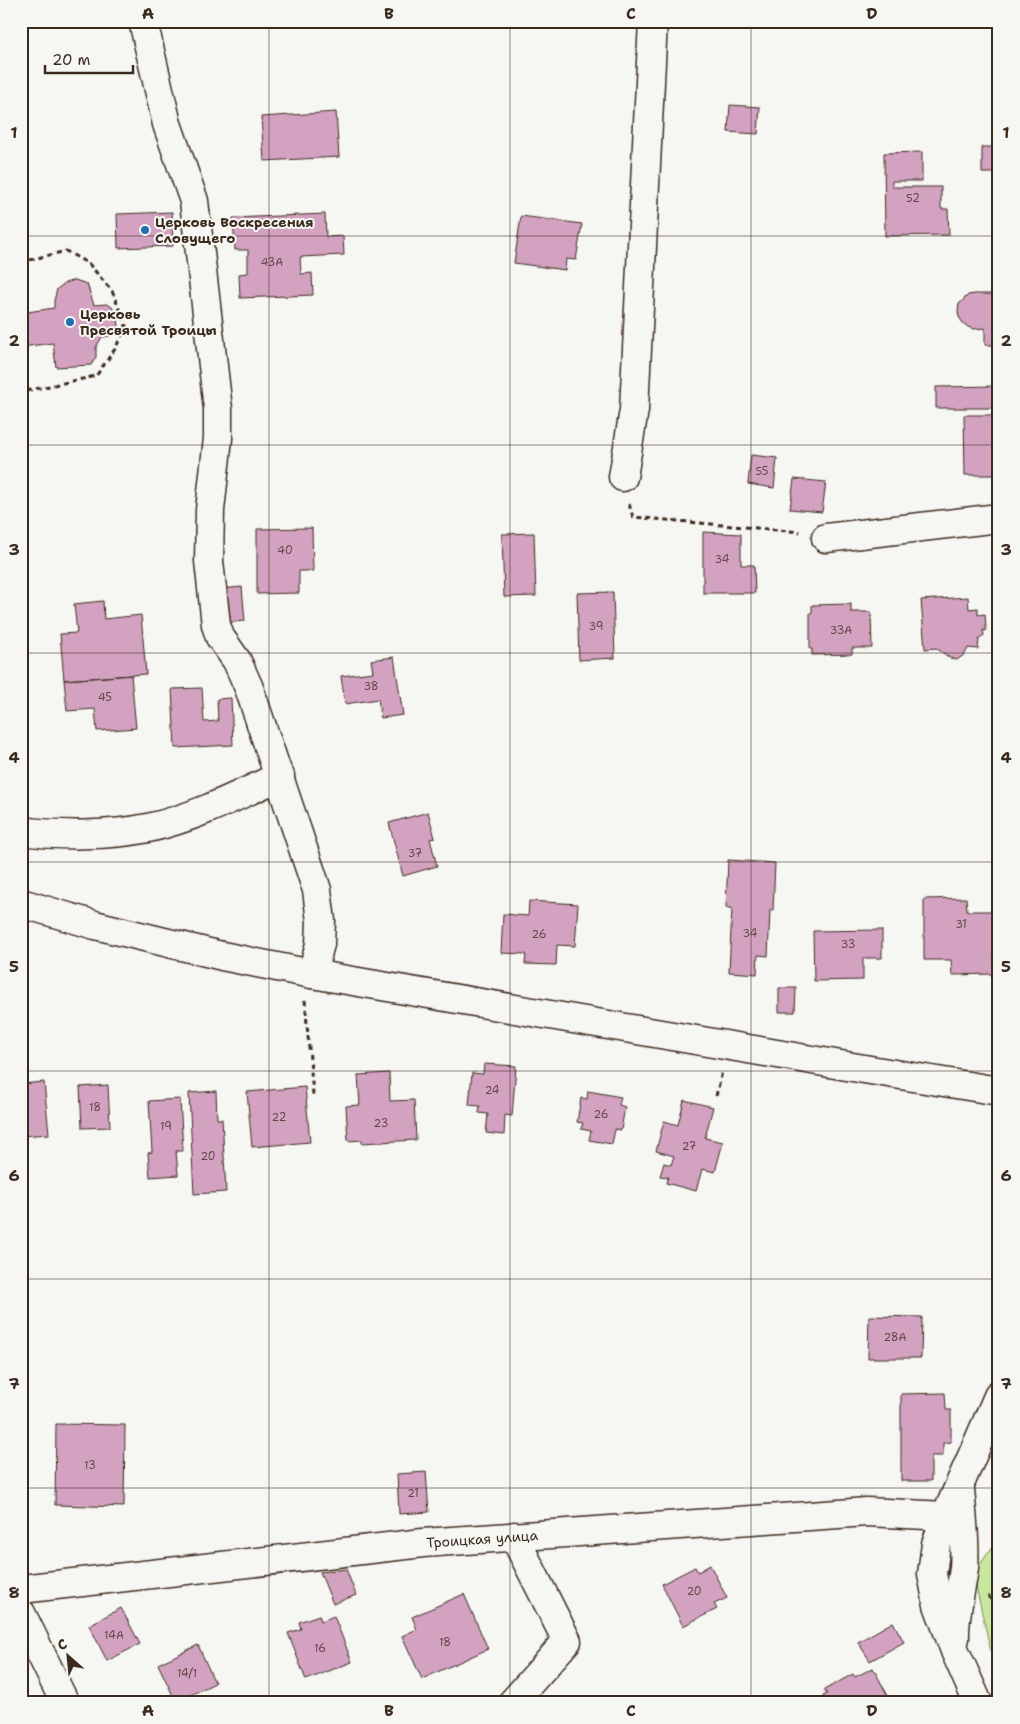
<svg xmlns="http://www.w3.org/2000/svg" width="1020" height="1724" font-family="'Shantell Sans',sans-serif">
<rect width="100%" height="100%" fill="#f6f6f2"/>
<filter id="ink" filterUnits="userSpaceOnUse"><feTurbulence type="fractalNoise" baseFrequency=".02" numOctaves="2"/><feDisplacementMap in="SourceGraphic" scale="10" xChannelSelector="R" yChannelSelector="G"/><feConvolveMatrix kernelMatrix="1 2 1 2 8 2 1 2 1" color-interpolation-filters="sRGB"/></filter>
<g filter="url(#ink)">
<path fill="#c7e79f" stroke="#81885e" d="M999,1538V1686L973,1574Z"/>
<path fill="#d3a2c1" stroke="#3b2a1e" d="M730,105L760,107L758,134L728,132Z
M336,112L339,157L264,161L261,117Z
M982,147H999V173H982Z
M922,152V181H892V187H941V209H948L949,235L885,236L884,153Z
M172,212L173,246L118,248L117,214Z
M325,214L326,237L343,236L344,255L300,257L301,274L312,273L313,295L240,298L239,274L248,273V250H235L233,218Z
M521,216L582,224L576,260L566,259L565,270L514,263Z
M75,280L87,284L94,305L107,304L112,307L118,319L119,326L115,332L111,336L102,337L96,347V357L91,365L56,367L53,343L21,347V313L54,308V301L57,289L65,283Z
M975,294H999V345H985V328L975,329L968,327L963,323L959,317L958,311L959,304L968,295Z
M999,386V408H936V387Z
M964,415H999V475H965Z
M751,455L777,458L774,488L748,484Z
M794,479L826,482L822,512L790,509Z
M312,528L313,571H299V593L257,594V529Z
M703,532L741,534V565H754L755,593H703Z
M534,533L536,596L504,597L502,534Z
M242,587L245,621L223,623L220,589Z
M613,592L615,658L579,660L577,593Z
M968,597L969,609L978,608V615L985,614L986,631L983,630L984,636L979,639L978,649L968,648L965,654L957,660L950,658L936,648L925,649L921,600Z
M103,601L104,619L141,615L146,674L64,680L60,634L77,633L74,604Z
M851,604V612H871L872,648H852V654L812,655V649H810V613L812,612V605Z
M394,657L403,715L381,718L378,699L345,704L341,676L373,672L371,660Z
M131,675L136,728L97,731L95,709L67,711L64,680Z
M202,688L204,722L218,721L217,699L231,698L233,745L175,748L172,689Z
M428,812L435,838L430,839L437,866L403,876L389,823Z
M728,860L775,863L773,910H770L768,956L758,955L757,974L729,972L732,908H726Z
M966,898L967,911H999V937H994V974L952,975L951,960H924V899Z
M529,901L578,904L575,946L557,945L556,965L525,964L526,954L501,953L503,914L528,916Z
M882,930V958H863V980L814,981L813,931Z
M779,988H796L795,1012H779Z
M484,1064L516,1066L512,1116L505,1115L504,1135L486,1133L488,1114L479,1113L480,1106L469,1105L472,1073L483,1074Z
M389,1073L390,1101L414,1100L416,1140L362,1143V1140L348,1141L346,1106L360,1105L358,1075Z
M44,1082L49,1134L21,1136V1084Z
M108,1085L110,1127L82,1128L80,1087Z
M305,1087L310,1142L252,1147L247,1092Z
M216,1091L217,1119H222L226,1192L194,1194L189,1093Z
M588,1091L621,1097L619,1105L625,1107L621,1130L615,1129L612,1144L589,1140L591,1131L581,1129L583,1123L577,1122L581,1098L587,1099Z
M180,1099L183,1151H176L178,1175L150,1177L148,1153L152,1152L149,1101Z
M684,1100L713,1107L705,1138L723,1142L715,1172L702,1169L696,1191L666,1183L668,1177L660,1176L664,1163L671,1165L674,1156L656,1151L664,1121L678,1125Z
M869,1316L922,1317L921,1358H868Z
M945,1393L946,1410H951V1442L943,1443V1456H931V1481H901V1394Z
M56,1424L125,1425L124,1507L55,1505Z
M426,1472L429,1512L399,1514L397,1474Z
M710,1565L727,1598L714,1604L717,1609L683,1626L662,1584L695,1567L698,1572Z
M346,1569L356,1595L333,1604L320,1572Z
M464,1594L488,1649L422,1679L402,1636L417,1629L412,1617Z
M121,1608L140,1644L107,1661L89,1625Z
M319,1615L321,1621L334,1616L352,1662L306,1680L288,1633L301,1629L299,1622Z
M893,1622L904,1642L870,1661L858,1642Z
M198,1645L215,1683L176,1702L158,1664Z
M873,1668L888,1696L877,1703H826L823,1696L827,1694L824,1690L853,1674L855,1677Z"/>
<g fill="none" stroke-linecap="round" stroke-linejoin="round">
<g stroke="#3b2a1e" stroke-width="31">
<g id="minor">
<path d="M143,21L167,124L194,201L218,409V438L210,510L209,561L216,625L220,637L237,661L249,688L317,890L321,921L320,944L312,974"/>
<path d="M623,477L634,410L653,21"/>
<path d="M826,538L999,518"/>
<path d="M21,831C59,836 110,836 148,828C194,818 237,796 280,776"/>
<path d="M21,903L95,925L222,956L312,974L870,1070L999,1091"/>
<path id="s1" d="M21,1589L423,1543L867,1512L946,1516"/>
<path d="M21,1613L65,1703"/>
<path d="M955,1638C954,1614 961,1592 964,1568C966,1542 962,1515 960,1489"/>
<path d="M512,1703L567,1641L514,1536"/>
<path d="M978,1703L955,1651L938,1605L932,1574L936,1544L946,1516L999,1394"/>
</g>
</g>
<path stroke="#3b2a1e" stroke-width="3" stroke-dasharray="5 4" stroke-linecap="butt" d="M21,262L66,251L89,264L112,291L126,326L115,349L96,376L21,392
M629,504L633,517L800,532
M305,1000L313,1095
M996,1062L999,937
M716,1096L722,1072
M988,1596L999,1609"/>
<use href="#minor" stroke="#f6f6f2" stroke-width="28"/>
</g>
</g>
<path fill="none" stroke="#3b2a1e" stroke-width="1" stroke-opacity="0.55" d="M269,21V1703M510,21V1703M751,21V1703M21,236H999M21,445H999M21,653H999M21,862H999M21,1071H999M21,1279H999M21,1488H999"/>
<g fill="#1f6fb2" stroke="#f6f6f2" stroke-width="2">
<circle cx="145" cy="230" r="5"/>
<circle cx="70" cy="322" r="5"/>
</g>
<g text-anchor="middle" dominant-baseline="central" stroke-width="4" stroke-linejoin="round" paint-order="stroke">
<g font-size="11" fill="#614847">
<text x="913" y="198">52</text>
<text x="272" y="262">43А</text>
<text x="762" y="471">55</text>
<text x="285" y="550">40</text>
<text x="722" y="559">34</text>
<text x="596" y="626">39</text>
<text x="841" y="630">33А</text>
<text x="371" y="686">38</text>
<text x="105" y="697">45</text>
<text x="415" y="853">37</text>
<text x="961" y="924">31</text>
<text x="750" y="933">34</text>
<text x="539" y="934">26</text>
<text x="848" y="944">33</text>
<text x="492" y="1090">24</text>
<text x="95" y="1107">18</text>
<text x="601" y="1114">26</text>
<text x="279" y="1117">22</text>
<text x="381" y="1123">23</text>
<text x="166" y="1126">19</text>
<text x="689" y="1146">27</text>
<text x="208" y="1156">20</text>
<text x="895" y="1337">28А</text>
<text x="90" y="1465">13</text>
<text x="413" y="1493">21</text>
<text x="694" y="1591">20</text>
<text x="114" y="1635">14А</text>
<text x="445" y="1642">18</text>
<text x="320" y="1648">16</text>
<text x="187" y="1673">14/1</text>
</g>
<g font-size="14" font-weight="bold" fill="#3b2a1e" stroke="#f6f6f2" text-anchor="start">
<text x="155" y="222">Церковь Воскресения<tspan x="155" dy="16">Словущего</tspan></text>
<text x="80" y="314">Церковь<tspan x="80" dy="16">Пресвятой Троицы</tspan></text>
</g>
<g font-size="14" fill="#3b2a1e" stroke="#f6f6f2">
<text stroke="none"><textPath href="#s1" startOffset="464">Троицкая улица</textPath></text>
</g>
</g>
<rect width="1020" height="1724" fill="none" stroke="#f6f6f2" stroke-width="55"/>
<g transform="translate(68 1656) rotate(333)" stroke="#f6f6f2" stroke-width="4" paint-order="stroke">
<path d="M0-4L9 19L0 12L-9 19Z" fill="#3b2a1e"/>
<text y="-8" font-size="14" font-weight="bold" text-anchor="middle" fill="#3b2a1e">С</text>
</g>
<path d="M45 65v8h88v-8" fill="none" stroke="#3b2a1e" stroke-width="2.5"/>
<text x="52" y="65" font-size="15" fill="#3b2a1e" stroke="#f6f6f2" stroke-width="4" paint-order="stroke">20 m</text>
<rect x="28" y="28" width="964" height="1668" fill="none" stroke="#3b2a1e" stroke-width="2"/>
<g font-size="16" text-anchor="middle" font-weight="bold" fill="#3b2a1e">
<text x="148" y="19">A</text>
<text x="389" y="19">B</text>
<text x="631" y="19">C</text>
<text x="872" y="19">D</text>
<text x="14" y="138">1</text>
<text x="1006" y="138">1</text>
<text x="14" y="346">2</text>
<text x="1006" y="346">2</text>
<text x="14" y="555">3</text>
<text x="1006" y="555">3</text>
<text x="14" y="763">4</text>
<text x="1006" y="763">4</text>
<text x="14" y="972">5</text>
<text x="1006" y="972">5</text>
<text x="14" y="1181">6</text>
<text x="1006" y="1181">6</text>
<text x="14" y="1389">7</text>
<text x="1006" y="1389">7</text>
<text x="14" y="1598">8</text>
<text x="1006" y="1598">8</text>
<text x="148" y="1716">A</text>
<text x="389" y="1716">B</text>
<text x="631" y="1716">C</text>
<text x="872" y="1716">D</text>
</g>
</svg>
